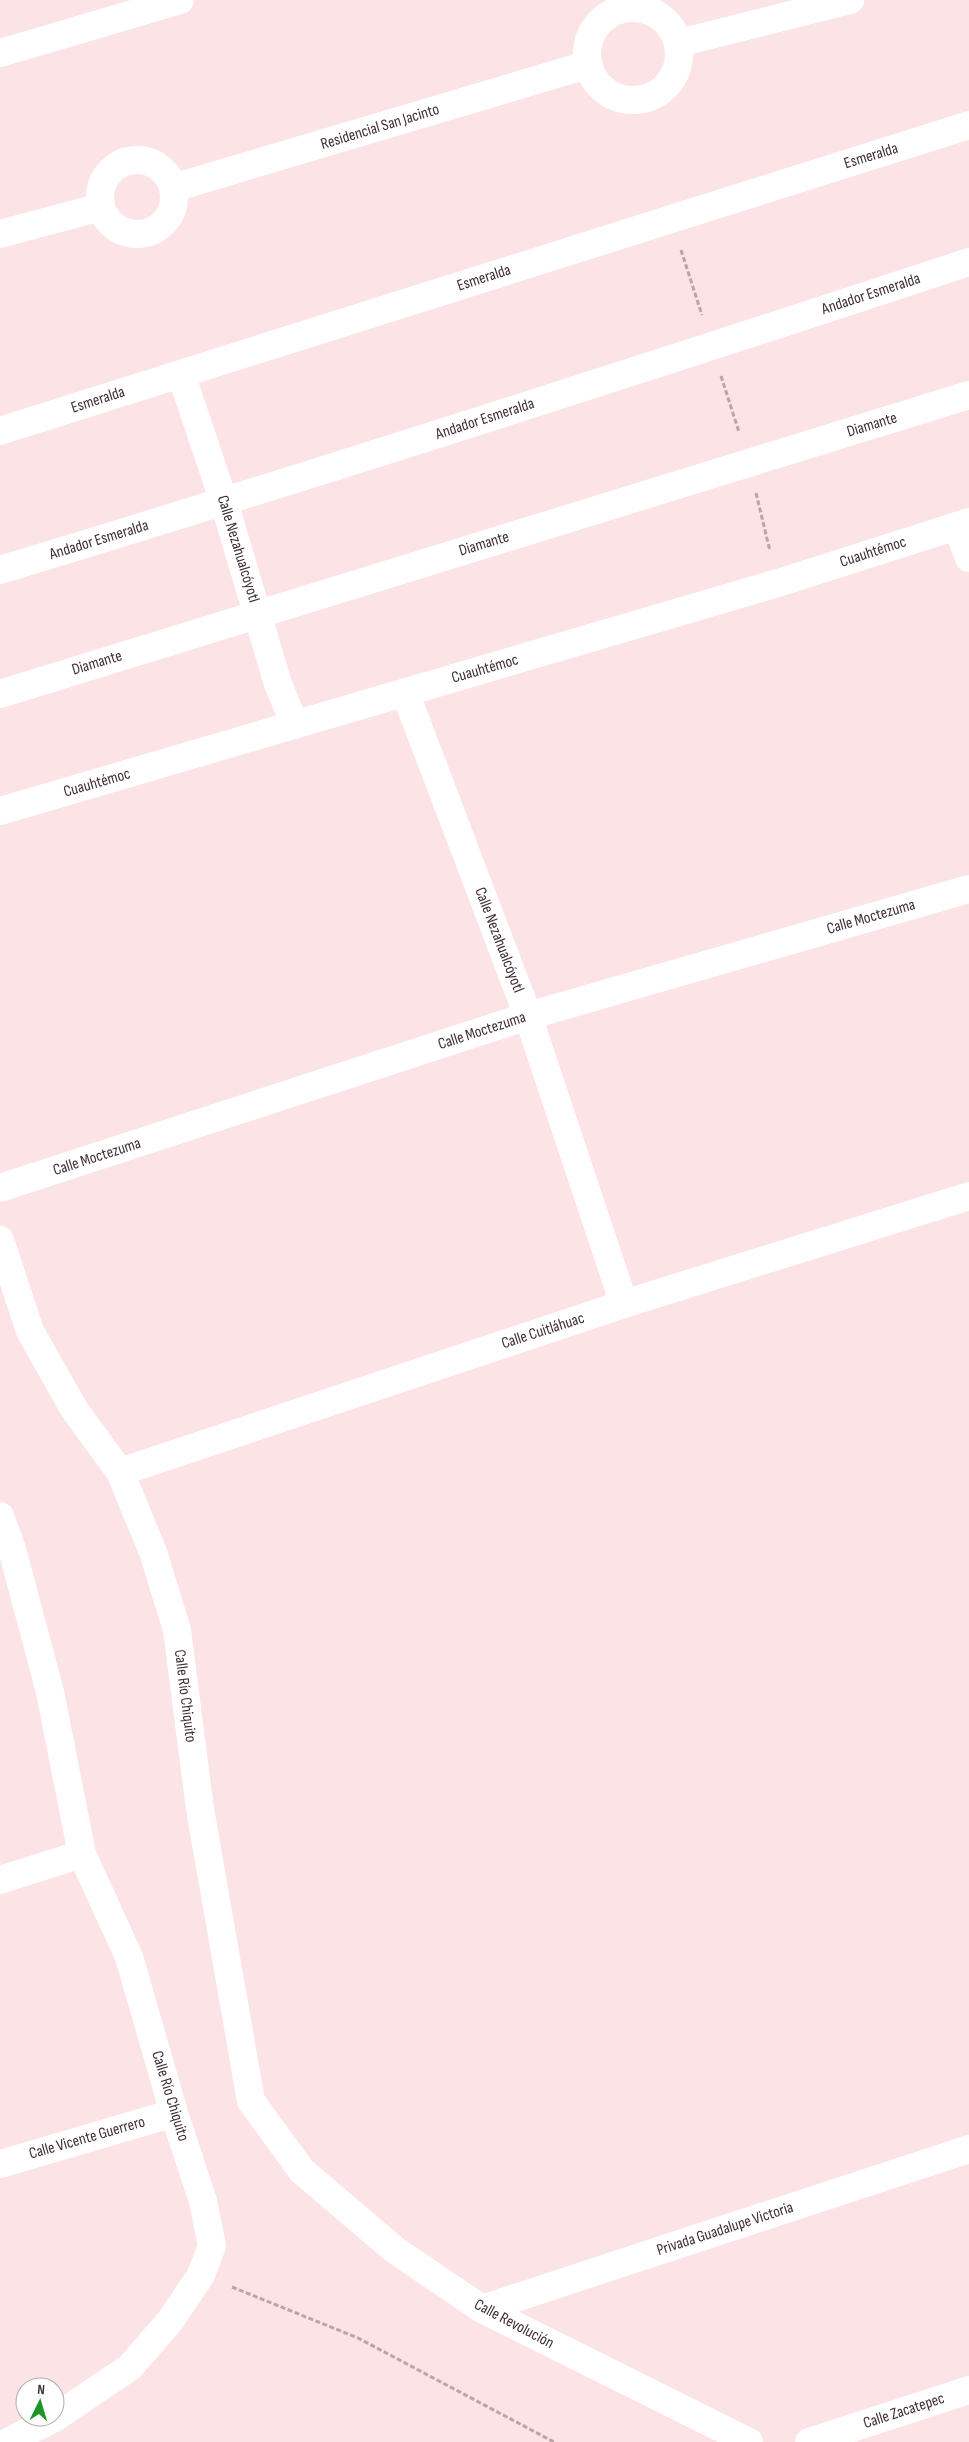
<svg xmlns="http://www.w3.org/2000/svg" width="969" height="2442" font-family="'Sofia Sans Condensed',sans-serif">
<rect width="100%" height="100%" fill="#fbe3e6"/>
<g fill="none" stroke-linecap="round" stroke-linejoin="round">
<path stroke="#baa5a8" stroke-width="3" stroke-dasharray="5 2.5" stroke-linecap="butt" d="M681,250L702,315
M721,376L739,432
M756,493L770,551
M232,2287L358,2338L554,2442"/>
<path stroke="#fff" stroke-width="28" d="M587 54a46 46 0 1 1 92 0a46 46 0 1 1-92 0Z
M679,43L850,0
M0,53L180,0
M100 197a37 37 0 1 1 74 0a37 37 0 1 1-74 0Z
M173,188L587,65
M0,234L101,207
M181,374L224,502L278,684L295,725
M0,431L969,125
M957,526L969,558
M0,570C324,472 647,368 969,262
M405,692L528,1016L624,1304
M0,694L969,395
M0,811L778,583L969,522
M0,1188L528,1016L969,889
M0,1240L30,1331L74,1409L120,1472L153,1552L177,1630L200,1809L251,2101L302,2171L395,2250L482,2309L749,2442
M120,1472L624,1304L969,1196
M0,1516L12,1549L50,1692L82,1854L129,1957L174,2113L203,2201L212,2246L201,2275L170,2321L130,2367L56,2417L8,2442
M0,1880L82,1854
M0,2164L174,2113
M482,2309L969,2149
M809,2442L969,2390"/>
</g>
<g text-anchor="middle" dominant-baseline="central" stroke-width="4" stroke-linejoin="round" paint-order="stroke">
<g font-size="16" fill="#3e2f31" stroke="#fff">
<text transform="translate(380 127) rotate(-17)">Residencial San Jacinto</text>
<text transform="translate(871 156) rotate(-17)">Esmeralda</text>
<text transform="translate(484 278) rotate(-18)">Esmeralda</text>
<text transform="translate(871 294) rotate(-18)">Andador Esmeralda</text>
<text transform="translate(98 400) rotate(-18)">Esmeralda</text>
<text transform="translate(485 419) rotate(-18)">Andador Esmeralda</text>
<text transform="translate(872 425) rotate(-17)">Diamante</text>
<text transform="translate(99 540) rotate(-17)">Andador Esmeralda</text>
<text transform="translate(484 544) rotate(-17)">Diamante</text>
<text transform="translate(238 549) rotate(73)">Calle Nezahualcóyotl</text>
<text transform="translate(873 552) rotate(-18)">Cuauhtémoc</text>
<text transform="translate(97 663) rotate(-17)">Diamante</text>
<text transform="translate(485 669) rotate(-16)">Cuauhtémoc</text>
<text transform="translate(97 783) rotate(-16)">Cuauhtémoc</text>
<text transform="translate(871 917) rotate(-16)">Calle Moctezuma</text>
<text transform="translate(499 940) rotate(69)">Calle Nezahualcóyotl</text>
<text transform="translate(482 1031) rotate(-18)">Calle Moctezuma</text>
<text transform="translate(97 1157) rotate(-18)">Calle Moctezuma</text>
<text transform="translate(543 1331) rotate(-18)">Calle Cuitláhuac</text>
<text transform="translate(185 1696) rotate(83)">Calle Río Chiquito</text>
<text transform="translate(170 2096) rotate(73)">Calle Río Chiquito</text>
<text transform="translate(87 2138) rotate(-16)">Calle Vicente Guerrero</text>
<text transform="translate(725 2229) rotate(-18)">Privada Guadalupe Victoria</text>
<text transform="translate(514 2324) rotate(28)">Calle Revolución</text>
<text transform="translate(904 2411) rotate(-18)">Calle Zacatepec</text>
</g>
</g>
<g transform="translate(40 2402) rotate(5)"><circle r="24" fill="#ffffff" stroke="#b2acad"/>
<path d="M0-4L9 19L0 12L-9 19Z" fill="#1e9627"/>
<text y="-8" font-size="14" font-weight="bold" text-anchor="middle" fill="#3e2f31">N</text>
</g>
</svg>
